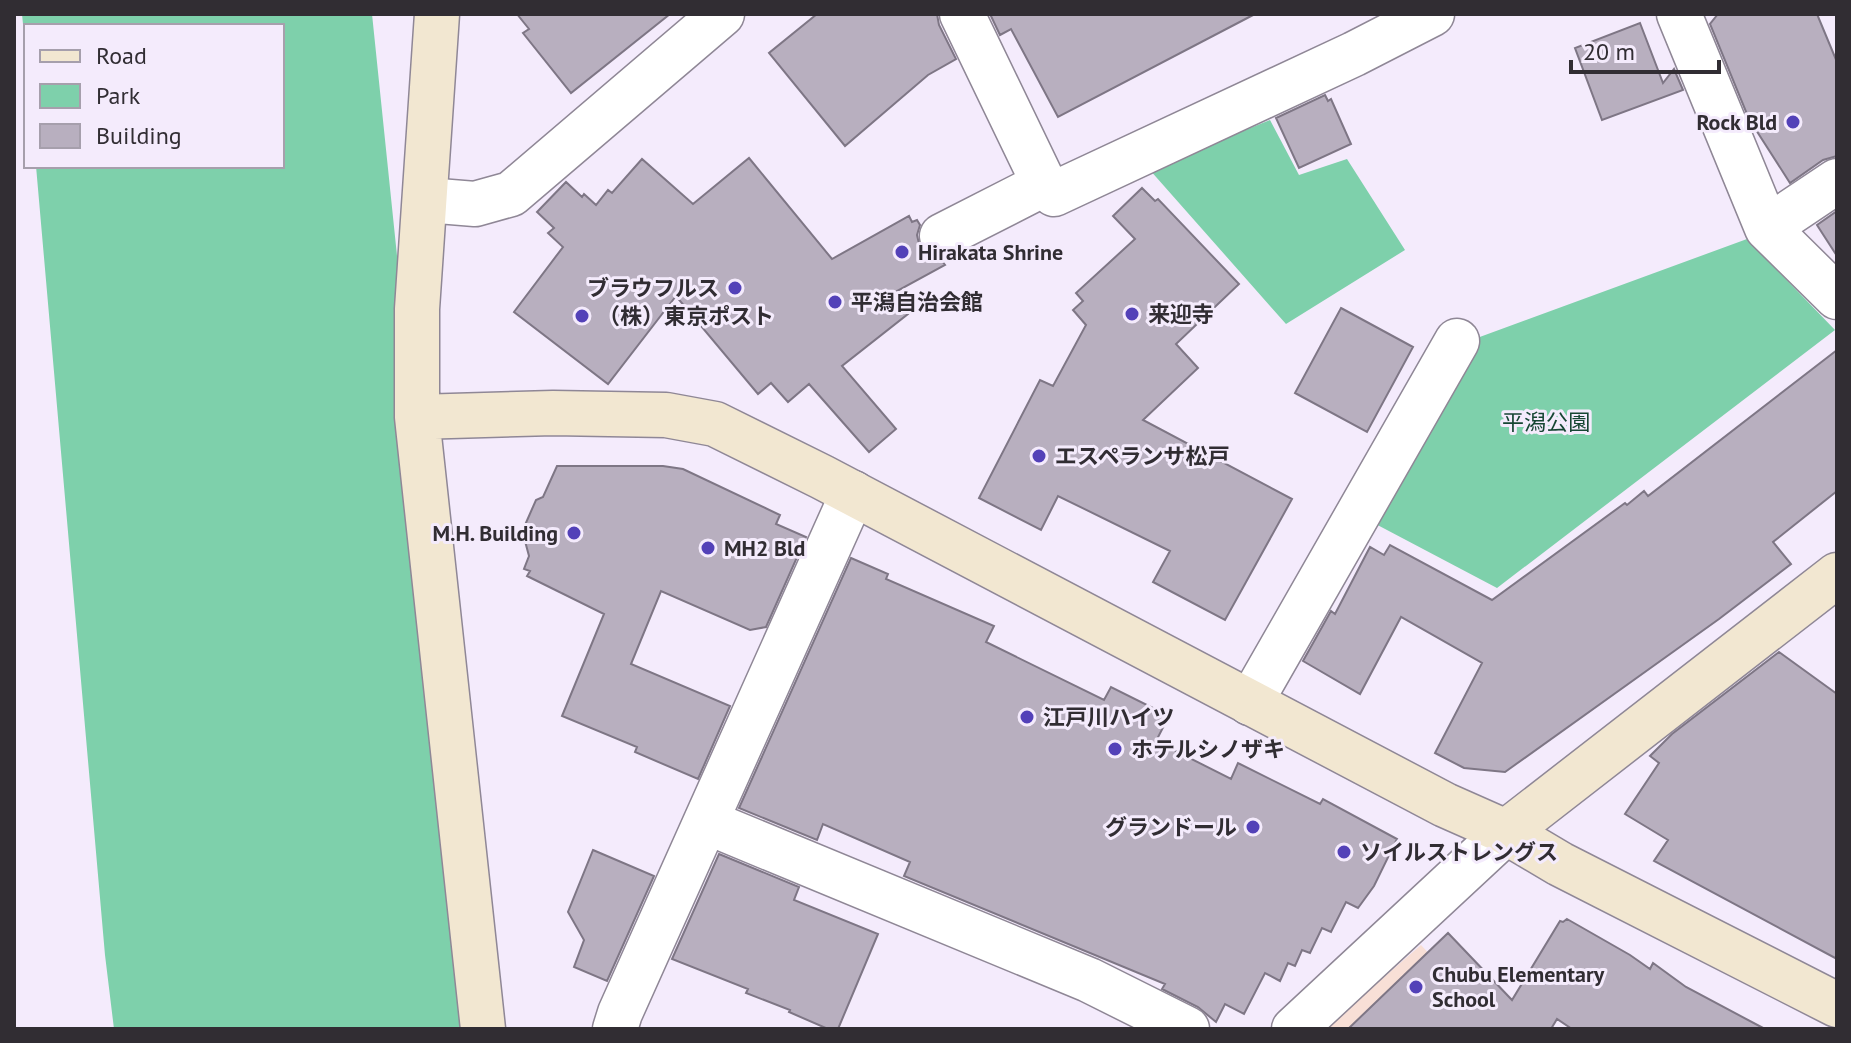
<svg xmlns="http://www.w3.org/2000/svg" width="1851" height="1043" font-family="'PT Sans','Noto Sans JP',sans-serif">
<rect width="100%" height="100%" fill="#f4ebfc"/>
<path fill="#f8dfd6" d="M1421,945L1498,1029H1324Z"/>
<path fill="#7ed0ab" d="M22,14H372L477,1029H114L105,955L36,166H282V26H26V55Z
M1270,120L1299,175L1347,159L1405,250L1286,324L1149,169Z
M1747,239L1835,330L1497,588L1368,520L1477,338Z"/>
<path fill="#b8afbf" stroke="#7e7685" stroke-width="2" d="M517,14H670L571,93L523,33L529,29Z
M817,14H937L939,25L956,59L928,75L845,146L769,53Z
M990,14H1255L1058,117L1011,29L1000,35Z
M1718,14H1817L1837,62V156L1823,160L1790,183L1749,119L1710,24Z
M1640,23L1663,83L1674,69L1683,90L1602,120L1575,48Z
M1325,95L1328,101L1331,99L1351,144L1299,168L1276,118Z
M749,158L832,259L909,216L912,222L917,220L920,225L917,235L920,248L928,256L942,261L945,265L897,291L913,310L842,366L896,429L869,452L809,384L788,402L771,383L758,394L676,296L608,384L514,312L563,247L548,233L554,228L537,212L566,182L582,197L584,194L596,205L608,190L612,193L642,159L693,204Z
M1142,188L1155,201L1158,199L1239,284L1176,344L1198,368L1143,420L1292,499L1225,620L1153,582L1170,551L1058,496L1041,530L979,498L1040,380L1053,386L1086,325L1073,310L1083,301L1076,293L1135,239L1113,216Z
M1837,211V256L1817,225Z
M1341,308L1413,347L1367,432L1295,393Z
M1837,350V491L1773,542L1791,564L1719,619L1505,772L1464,768L1435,753L1482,663L1401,617L1360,694L1303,661L1331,611L1335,614L1370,547L1384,555L1390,545L1492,600L1625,503L1627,505L1644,491L1648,496Z
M557,466H663L683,469L780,515L776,524L806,537L766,627L750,630L661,591L631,664L730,706L698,779L635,752L637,747L562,716L604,614L527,576L530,571L524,569L529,556L525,541V525L536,500L543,497Z
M851,558L888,574L886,579L994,626L986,642L1104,700L1111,687L1169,716L1156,741L1231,779L1238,763L1320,804L1323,799L1397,839L1374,886L1358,908L1346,902L1331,932L1322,928L1310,953L1302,950L1295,966L1288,963L1280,981L1265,973L1244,1014L1225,1004L1216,1022L1198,1007L1162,989L1165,984L904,876L910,862L823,824L817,840L739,808Z
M1779,652L1837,694V959L1654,861L1668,840L1625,814L1659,763L1650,756L1672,734Z
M593,850L654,876L607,981L574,967L584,940L568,912Z
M719,854L799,887L794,900L878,934L838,1029H828L789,1012L790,1010L746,993L748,989L672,959Z
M1567,919L1630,955L1650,969L1653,963L1686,987L1765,1029H1572L1557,1019L1551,1029H1348L1448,933L1512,1000L1560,921L1563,922Z"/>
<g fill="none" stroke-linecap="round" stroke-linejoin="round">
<g stroke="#8f8796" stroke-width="47">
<path id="street" d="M962,14L1044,184L1054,194L1354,54L1432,14
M1679,14L1767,228
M1837,181L1767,228L1837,297
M426,200L475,204L511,194L722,14
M942,236L1044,184
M1250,703L1457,341
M707,822L1089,980L1187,1029
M615,1029L620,1013L853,493
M1294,1029L1506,832"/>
</g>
<g stroke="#8f8796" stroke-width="47">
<path id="secondary" d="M437,14L417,309V417L483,1029
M417,417L553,413L666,415L715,424L822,477L1445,805L1506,832L1560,864L1837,1005
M1506,832L1837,575"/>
</g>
<use href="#street" stroke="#fff" stroke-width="44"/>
<use href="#secondary" stroke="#f2e7d1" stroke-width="44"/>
</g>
<g fill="#5341b8" stroke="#f4ebfc" stroke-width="3">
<circle cx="1793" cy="122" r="8"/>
<circle cx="902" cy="252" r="8"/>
<circle cx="735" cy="288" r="8"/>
<circle cx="835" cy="302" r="8"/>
<circle cx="1132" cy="314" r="8"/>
<circle cx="582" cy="316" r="8"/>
<circle cx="1039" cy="456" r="8"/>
<circle cx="574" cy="533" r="8"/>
<circle cx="708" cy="548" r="8"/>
<circle cx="1027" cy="717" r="8"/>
<circle cx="1115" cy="749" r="8"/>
<circle cx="1253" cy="827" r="8"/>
<circle cx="1344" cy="852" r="8"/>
<circle cx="1416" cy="987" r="8"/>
</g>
<g text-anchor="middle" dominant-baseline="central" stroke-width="6" stroke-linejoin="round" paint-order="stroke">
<g font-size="22" font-weight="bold" fill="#312d33" stroke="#f4ebfc" text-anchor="start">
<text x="1777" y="122" text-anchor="end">Rock Bld</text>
<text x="918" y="252">Hirakata Shrine</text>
<text x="719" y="288" text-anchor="end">ブラウフルス</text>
<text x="851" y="302">平潟自治会館</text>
<text x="1148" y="314">来迎寺</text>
<text x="598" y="316">（株）東京ポスト</text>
<text x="1055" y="456">エスペランサ松戸</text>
<text x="558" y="533" text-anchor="end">M.H. Building</text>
<text x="724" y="548">MH2 Bld</text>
<text x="1043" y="717">江戸川ハイツ</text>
<text x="1131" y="749">ホテルシノザキ</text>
<text x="1237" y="827" text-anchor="end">グランドール</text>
<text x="1360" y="852">ソイルストレングス</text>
<text x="1432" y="974">Chubu Elementary<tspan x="1432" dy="25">School</tspan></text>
</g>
<g font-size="22" fill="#164633" stroke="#f4ebfc">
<text x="1546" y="422">平潟公園</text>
</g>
</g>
<rect width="1851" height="1043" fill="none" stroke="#312d33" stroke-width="32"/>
<rect x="24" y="24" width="260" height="144" fill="#f4ebfc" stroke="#a69fac" stroke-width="2"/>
<rect x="40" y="50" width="40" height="12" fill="#f2e7d1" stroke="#a69fac" stroke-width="2"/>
<text x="96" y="64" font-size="24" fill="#312d33">Road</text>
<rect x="40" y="84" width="40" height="24" fill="#7ed0ab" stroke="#a69fac" stroke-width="2"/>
<text x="96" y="104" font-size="24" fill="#312d33">Park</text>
<rect x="40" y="124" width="40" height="24" fill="#b8afbf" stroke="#a69fac" stroke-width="2"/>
<text x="96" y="144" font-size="24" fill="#312d33">Building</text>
<path d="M1571 60v12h148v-12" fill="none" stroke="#312d33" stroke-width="4"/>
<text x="1583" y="60" font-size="24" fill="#312d33" stroke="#f4ebfc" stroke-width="6" paint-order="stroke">20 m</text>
</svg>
